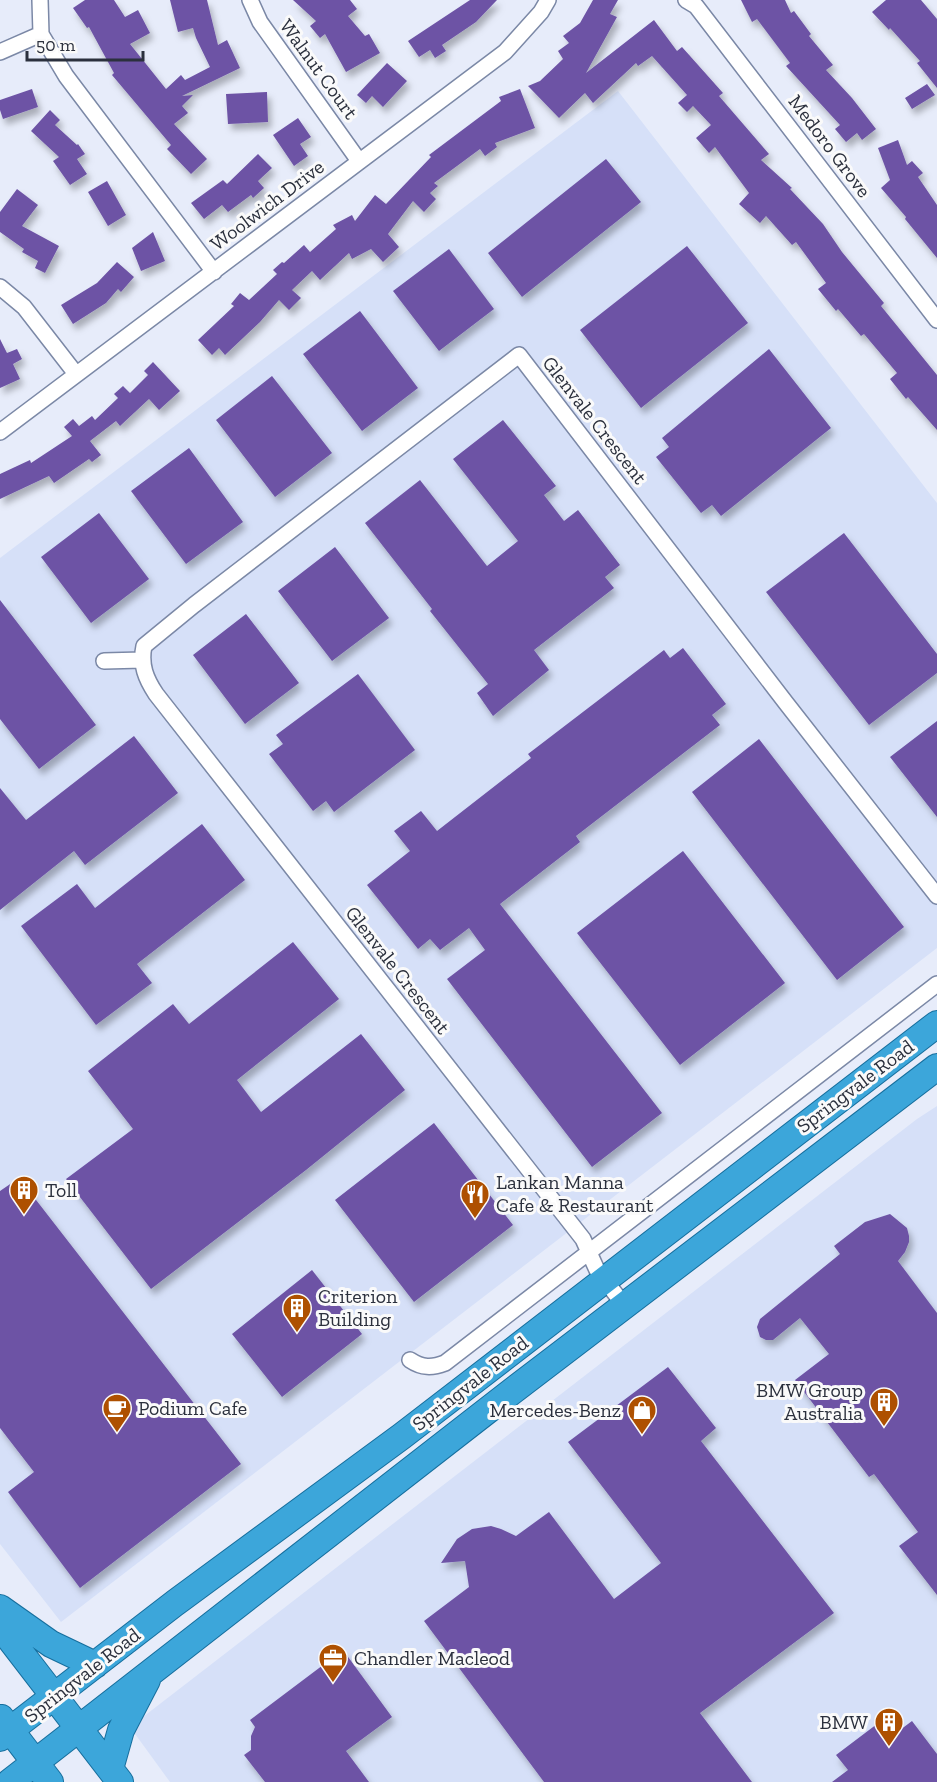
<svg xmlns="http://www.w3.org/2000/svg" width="937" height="1782" font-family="'Zilla Slab',serif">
<defs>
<filter id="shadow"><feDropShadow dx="3.5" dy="6" stdDeviation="3" flood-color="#0004"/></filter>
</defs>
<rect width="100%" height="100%" fill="#e7ecfa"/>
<path fill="#d6e0f8" d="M618,91L937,503V948L61,1622L0,1544V558Z
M937,1106V1782H170L130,1727L917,1119Z"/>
<path fill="#6d53a5" filter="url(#shadow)" d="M85,0H114L125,17L138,10L150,33L130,44L166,89L181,75L185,80L210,67L196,38L193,28L178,32L170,0H207L218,45L227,40L240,68L182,96L193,95L182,106L188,113L174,124L207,159L191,174L167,149L171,145L112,75L114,73L89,27L87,28L73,8Z
M293,0H350L357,9L348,16L365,36L369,34L380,53L346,72L325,34L320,38L310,26L316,21Z
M470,0H497L476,22L442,45L446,51L435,58L430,50L419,57L408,41Z
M593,0H618L610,14L617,17L586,73L654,20L677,51L682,47L723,93L719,96L769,154L761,160L792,188L790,189L823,224L842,252L884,303L881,306L937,375V430L908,397L906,399L890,379L897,373L864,334L861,336L838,309L836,311L818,289L826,283L796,242L792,245L766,216L760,223L739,204L749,193L715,147L709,153L696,138L711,125L693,106L687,112L678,103L687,95L652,56L638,66L636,63L593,103L585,93L559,118L528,86L540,81L563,59L558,51L569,43L563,36L580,23Z
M741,0H785L791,13L794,11L811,34L809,36L833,65L826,70L852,98L876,129L862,140L857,133L846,142L835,129L840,125L786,66L790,63L757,19L752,22Z
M886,0H921L937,19V88L917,63L920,61L890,28L889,30L872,12Z
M387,63L407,81L383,107L372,96L366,103L357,95Z
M927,84L935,95L912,109L905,98Z
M32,89L38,107L3,119L0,110V100Z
M520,89L535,128L495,143L497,147L485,156L480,149L434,183L438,186L430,193L436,199L424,212L413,201L388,234L399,247L383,262L371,249L352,259L349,253L320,280L312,271L292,290L301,298L289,310L279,300L260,322L225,355L219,348L212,355L198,340L234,306L231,304L240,293L249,300L277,274L273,270L282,262L284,263L304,245L310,252L336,229L333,225L352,215L355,221L375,195L386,204L431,157L429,155L501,101L499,97Z
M267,92L268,122L228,124L226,94Z
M50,110L60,120L55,125L77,145L78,144L85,154L77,159L87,174L70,185L53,161L59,157L31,131Z
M298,118L311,137L300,144L308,156L294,166L273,135Z
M898,140L907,165L912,161L923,173L918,177L937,205V258L905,219L906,217L881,188L890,180L878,148Z
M258,154L272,168L258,181L264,188L253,198L251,195L228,212L222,205L204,219L191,203L223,180L227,184Z
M606,159L641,202L522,297L488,253Z
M107,181L126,215L108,226L88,192Z
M17,189L38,205L22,226L59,246L45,273L35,268L38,261L22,252L24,249L0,232V212Z
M153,232L165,261L141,271L132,248Z
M687,246L748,323L641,408L580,330Z
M449,249L494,309L439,351L393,291Z
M117,262L134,277L121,292L118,289L106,303L73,324L61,305L97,283Z
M360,311L418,388L362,431L303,354Z
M0,339L7,353L17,349L22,359L13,364L20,379L0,388Z
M769,349L831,428L721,516L712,505L701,513L656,457L669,447L662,438Z
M153,362L180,391L159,410L149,399L120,426L116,421L90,441L101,455L92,462L89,459L54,483L49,476L0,499V474L30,460L31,463L72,436L64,427L73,419L79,426L92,416L95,420L118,398L114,394L123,386L130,393L148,375L144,371Z
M272,376L332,453L275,497L216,420Z
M503,420L556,486L544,495L564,521L578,510L620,565L605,577L614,588L534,650L549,670L493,716L477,693L488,684L430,611L432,609L365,523L420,480L487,566L518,541L453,459Z
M189,448L243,522L186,564L131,491Z
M99,513L149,579L91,623L41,557Z
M844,533L937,654V673L869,725L766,592Z
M335,547L389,618L332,661L278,591Z
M0,600L96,725L39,769L0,719Z
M246,614L299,683L245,724L193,655Z
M683,648L726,704L712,715L720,725L576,836L580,842L500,904L662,1113L592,1167L447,979L485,950L469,928L440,950L430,939L418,949L367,885L410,851L394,831L421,811L437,831L531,758L528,754L664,650L670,658Z
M358,674L415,750L334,812L326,801L313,811L269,754L283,744L276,735Z
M937,721V817L890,757Z
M134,736L178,793L85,865L74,851L0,910V788L26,820Z
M759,739L904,927L837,980L692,792Z
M202,824L245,880L137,964L152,983L96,1025L21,926L77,884L95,908Z
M683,851L785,983L680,1065L577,933Z
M293,942L339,999L237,1080L261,1112L361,1034L405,1090L306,1170L151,1289L66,1179L133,1129L88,1071L173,1004L189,1024Z
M434,1123L513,1225L414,1302L335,1200Z
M19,1178L241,1464L80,1588L8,1492L34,1472L0,1428V1191Z
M890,1214L907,1228L909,1236V1242L905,1252L898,1261L937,1313V1595L899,1546L918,1532L874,1474L869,1477L795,1380L829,1354L800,1318L773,1340H766L760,1337L757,1327L760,1319L840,1254L834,1246L865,1222Z
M312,1270L362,1334L282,1397L232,1334Z
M668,1367L716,1428L701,1441L834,1613L700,1713L752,1782H544L424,1621L469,1587L465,1561L441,1563L457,1539L472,1529L491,1526L501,1529L516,1536L549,1512L614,1599L661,1563L568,1442Z
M343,1650L392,1717L346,1751L369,1782H265L244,1755L251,1750V1736L255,1727L250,1720Z
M912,1721L937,1754V1782H832L848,1770L836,1755L877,1724L888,1739Z"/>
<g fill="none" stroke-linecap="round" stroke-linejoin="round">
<g stroke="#7b88a6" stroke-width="18">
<path id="minor" d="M40,0L41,34L66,76L214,272
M250,0L260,22L359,161
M686,0L696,6L937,320
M0,52L41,34
M0,287L24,307L76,374
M0,432L505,52L541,12L548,0
M104,661L142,660
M624,1305L597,1270L583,1239L156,694C146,679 140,665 144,646L194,605L519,355L786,703L937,896
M410,1360C422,1368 432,1368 445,1363L937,984"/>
</g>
<g stroke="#166e9d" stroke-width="28">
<path id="trunk" d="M0,1608L51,1644L95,1665
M0,1626L120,1782
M1,1718L50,1782
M0,1738L175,1603L402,1436L937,1024
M110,1769L121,1730L147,1680
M10,1782L506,1396L937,1067"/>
</g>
<use href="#minor" stroke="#fff" stroke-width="15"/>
<use href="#trunk" stroke="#3ca6da" stroke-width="26"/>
</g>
<defs>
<g id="building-pin" transform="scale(1.5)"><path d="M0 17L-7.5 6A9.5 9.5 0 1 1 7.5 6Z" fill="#ae5000" stroke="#fafafa"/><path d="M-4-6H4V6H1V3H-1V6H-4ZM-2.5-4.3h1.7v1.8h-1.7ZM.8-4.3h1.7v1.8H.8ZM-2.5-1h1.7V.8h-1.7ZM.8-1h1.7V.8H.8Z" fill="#fff"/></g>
<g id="restaurant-pin" transform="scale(1.5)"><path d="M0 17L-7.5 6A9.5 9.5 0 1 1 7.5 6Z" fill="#ae5000" stroke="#fafafa"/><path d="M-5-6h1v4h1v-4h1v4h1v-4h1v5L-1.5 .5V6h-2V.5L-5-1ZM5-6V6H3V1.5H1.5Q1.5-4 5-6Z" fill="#fff"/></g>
<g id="cafe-pin" transform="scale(1.5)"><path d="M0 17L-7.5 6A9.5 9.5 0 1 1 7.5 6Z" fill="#ae5000" stroke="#fafafa"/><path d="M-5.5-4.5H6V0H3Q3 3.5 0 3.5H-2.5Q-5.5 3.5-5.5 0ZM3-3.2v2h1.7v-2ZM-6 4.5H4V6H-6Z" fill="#fff"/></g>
<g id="shop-pin" transform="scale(1.5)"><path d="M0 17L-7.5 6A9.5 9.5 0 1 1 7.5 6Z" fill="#ae5000" stroke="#fafafa"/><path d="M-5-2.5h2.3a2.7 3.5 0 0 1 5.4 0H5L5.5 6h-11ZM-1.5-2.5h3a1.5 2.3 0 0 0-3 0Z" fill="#fff"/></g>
<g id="office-pin" transform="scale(1.5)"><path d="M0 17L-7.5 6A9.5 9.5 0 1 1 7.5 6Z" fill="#ae5000" stroke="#fafafa"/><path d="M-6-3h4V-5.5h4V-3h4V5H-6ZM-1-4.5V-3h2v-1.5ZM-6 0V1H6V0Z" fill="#fff"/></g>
</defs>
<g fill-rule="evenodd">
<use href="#building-pin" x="24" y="1190"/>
<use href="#restaurant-pin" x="475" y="1194"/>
<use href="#building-pin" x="297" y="1308"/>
<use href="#building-pin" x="884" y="1402"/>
<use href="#cafe-pin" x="117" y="1408"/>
<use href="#shop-pin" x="642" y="1410"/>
<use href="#office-pin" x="333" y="1658"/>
<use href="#building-pin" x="889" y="1722"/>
</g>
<g text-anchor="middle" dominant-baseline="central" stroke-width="6" stroke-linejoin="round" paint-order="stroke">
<g font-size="20" fill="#2b303d" stroke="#fafafa">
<text transform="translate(319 69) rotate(54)">Walnut Court</text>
<text transform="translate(830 146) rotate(53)">Medoro Grove</text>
<text transform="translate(267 205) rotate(-37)">Woolwich Drive</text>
<text transform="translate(595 420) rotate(52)">Glenvale Crescent</text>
<text transform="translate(398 970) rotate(52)">Glenvale Crescent</text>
<text transform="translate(855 1086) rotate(-37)">Springvale Road</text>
<text transform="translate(470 1383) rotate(-38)">Springvale Road</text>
<text transform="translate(82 1675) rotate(-38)">Springvale Road</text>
</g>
<g font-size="20" fill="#2b303d" stroke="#fafafa" text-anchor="start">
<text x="496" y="1182">Lankan Manna<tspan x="496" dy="23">Cafe &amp; Restaurant</tspan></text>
<text x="45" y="1190">Toll</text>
<text x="318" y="1296">Criterion<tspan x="318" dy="23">Building</tspan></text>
<text x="863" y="1390" text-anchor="end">BMW Group<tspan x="863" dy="23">Australia</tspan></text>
<text x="138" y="1408">Podium Cafe</text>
<text x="621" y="1410" text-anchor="end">Mercedes-Benz</text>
<text x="354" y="1658">Chandler Macleod</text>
<text x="868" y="1722" text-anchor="end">BMW</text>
</g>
</g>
<path d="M27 51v9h116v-9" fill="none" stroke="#2b303d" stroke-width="3"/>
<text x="36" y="51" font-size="18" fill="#2b303d" stroke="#fafafa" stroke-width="4.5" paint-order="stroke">50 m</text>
</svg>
